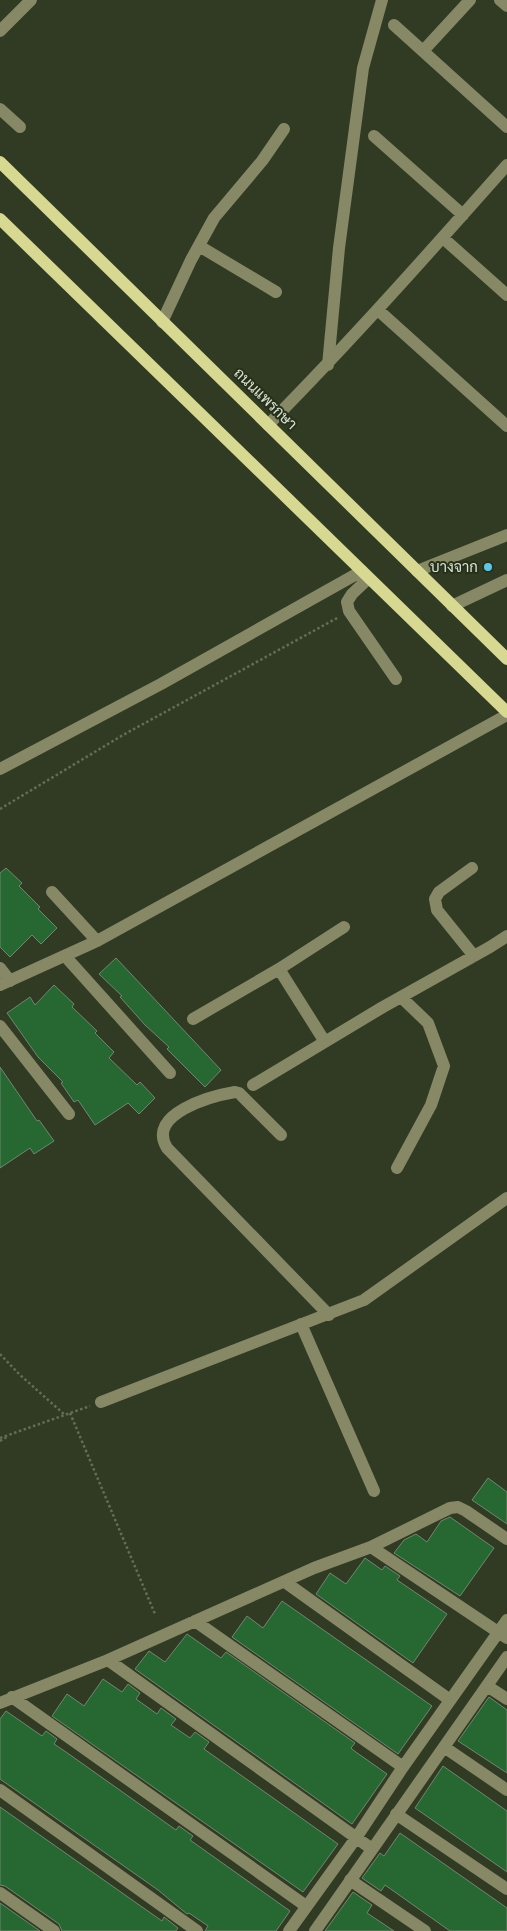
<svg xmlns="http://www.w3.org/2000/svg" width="507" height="1931" font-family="Spectral,Sarabun,serif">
<rect width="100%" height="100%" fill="#313b23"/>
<path fill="#276731" stroke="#708771" d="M6,868L22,883L19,886L40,907L38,909L57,928L41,944L32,935L10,957L0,947V873Z
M116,958L221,1070L205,1087L167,1049L169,1047L145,1025L120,997L122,996L99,974Z
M54,985L74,1004L72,1007L97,1031L95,1033L114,1052L109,1058L137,1085L140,1082L155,1098L139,1114L128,1103L95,1125L78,1100L74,1102L61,1083L63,1082L38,1057L7,1013L30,997L35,1005Z
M0,1067L37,1121L39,1120L54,1141L34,1154L30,1148L0,1168Z
M488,1478L507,1492V1524L472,1500Z
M450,1517L494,1548L460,1596L394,1553L404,1540L416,1534L427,1542L441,1521Z
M365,1558L382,1570L385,1566L400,1576L397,1580L447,1614L413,1663L316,1594L330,1573L346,1584Z
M282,1601L432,1706L398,1754L232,1637L247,1616L263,1628Z
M187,1634L221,1658L226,1652L355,1743L351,1748L353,1750L387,1774L352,1824L135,1669L149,1651L165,1662Z
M103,1679L122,1692L128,1684L140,1693L136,1699L157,1714L161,1708L176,1719L171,1725L190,1738L195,1732L209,1742L204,1749L338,1844L303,1892L52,1716L67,1694L84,1706Z
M489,1697L507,1710V1773L458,1741Z
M6,1711L42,1736L46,1731L57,1739L54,1744L66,1752L176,1830L179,1826L193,1836L190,1840L290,1911L276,1931H205L208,1926L189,1913L187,1914L158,1890L0,1779V1719Z
M443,1766L507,1811V1872L415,1808Z
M0,1807L162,1921L164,1917L178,1928L176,1931H62L59,1924L5,1886L0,1885Z
M400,1833L507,1908V1931H450L385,1885L381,1891L362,1878L380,1853L384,1856Z
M353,1892L372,1905L367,1913L394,1931H325Z
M0,1903L40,1931H0Z"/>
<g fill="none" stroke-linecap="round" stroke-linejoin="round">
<path stroke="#646d58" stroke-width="2.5" stroke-dasharray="2.5 2.5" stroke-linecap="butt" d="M0,809L123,735L339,617
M0,1354L19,1374L65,1415
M70,1413L155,1614
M0,1438L90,1406
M0,1441L7,1437"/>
<path stroke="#878866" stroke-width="12" d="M500,0L507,6
M394,25L507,127
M0,31L31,0
M423,51L470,0
M0,109L20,127
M374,136L463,215
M443,238L507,295
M199,246L276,292
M378,310L507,426
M162,322L191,260L214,218L262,161L284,129
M328,365L339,248L363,68L382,0
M268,425C351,341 429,253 507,165
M417,571L507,535
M369,578L352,594L347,602L349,611L396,679
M452,606L507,580
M0,769L161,684L362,571
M472,868L439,892L435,899L437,910L474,956
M52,892L97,941
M65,956L170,1073
M0,968L10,981
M279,969L344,927
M0,985L97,941L507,715
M193,1019L279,969L325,1042
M0,1026L69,1114
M253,1085L383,1007L490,947L507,936
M281,1135L239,1093L235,1092C211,1096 146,1114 167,1148L329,1315
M397,1168L431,1105L444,1066L428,1023L401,997
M301,1324L374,1491
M101,1402L364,1300L507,1198
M371,1547L507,1638
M285,1582L450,1700
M195,1621L403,1767
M108,1660L372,1849
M487,1686L507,1699
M12,1697L306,1906
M0,1703L108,1660L314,1568L371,1547L450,1508L458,1507L466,1511L507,1539
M444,1747L507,1790
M0,1790L197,1931
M396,1814L507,1889
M350,1880L425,1931
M0,1893L54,1931
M289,1931L356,1838L403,1767L507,1620
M315,1931L507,1657"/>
<path stroke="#d7d891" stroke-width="12" d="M0,162L507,659
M0,219L507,712"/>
</g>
<circle fill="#5cc7e8" stroke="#27311a" stroke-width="2" cx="488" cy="567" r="5"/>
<g text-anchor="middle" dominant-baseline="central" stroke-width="4" stroke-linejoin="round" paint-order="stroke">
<g font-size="15" fill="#d9e0d2" stroke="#27311a">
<text transform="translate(265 399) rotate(44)">ถนนแพรกษา</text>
</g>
<g font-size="15" fill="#d9e0d2" stroke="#27311a" text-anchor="end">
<text x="478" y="567">บางจาก</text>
</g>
</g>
</svg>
